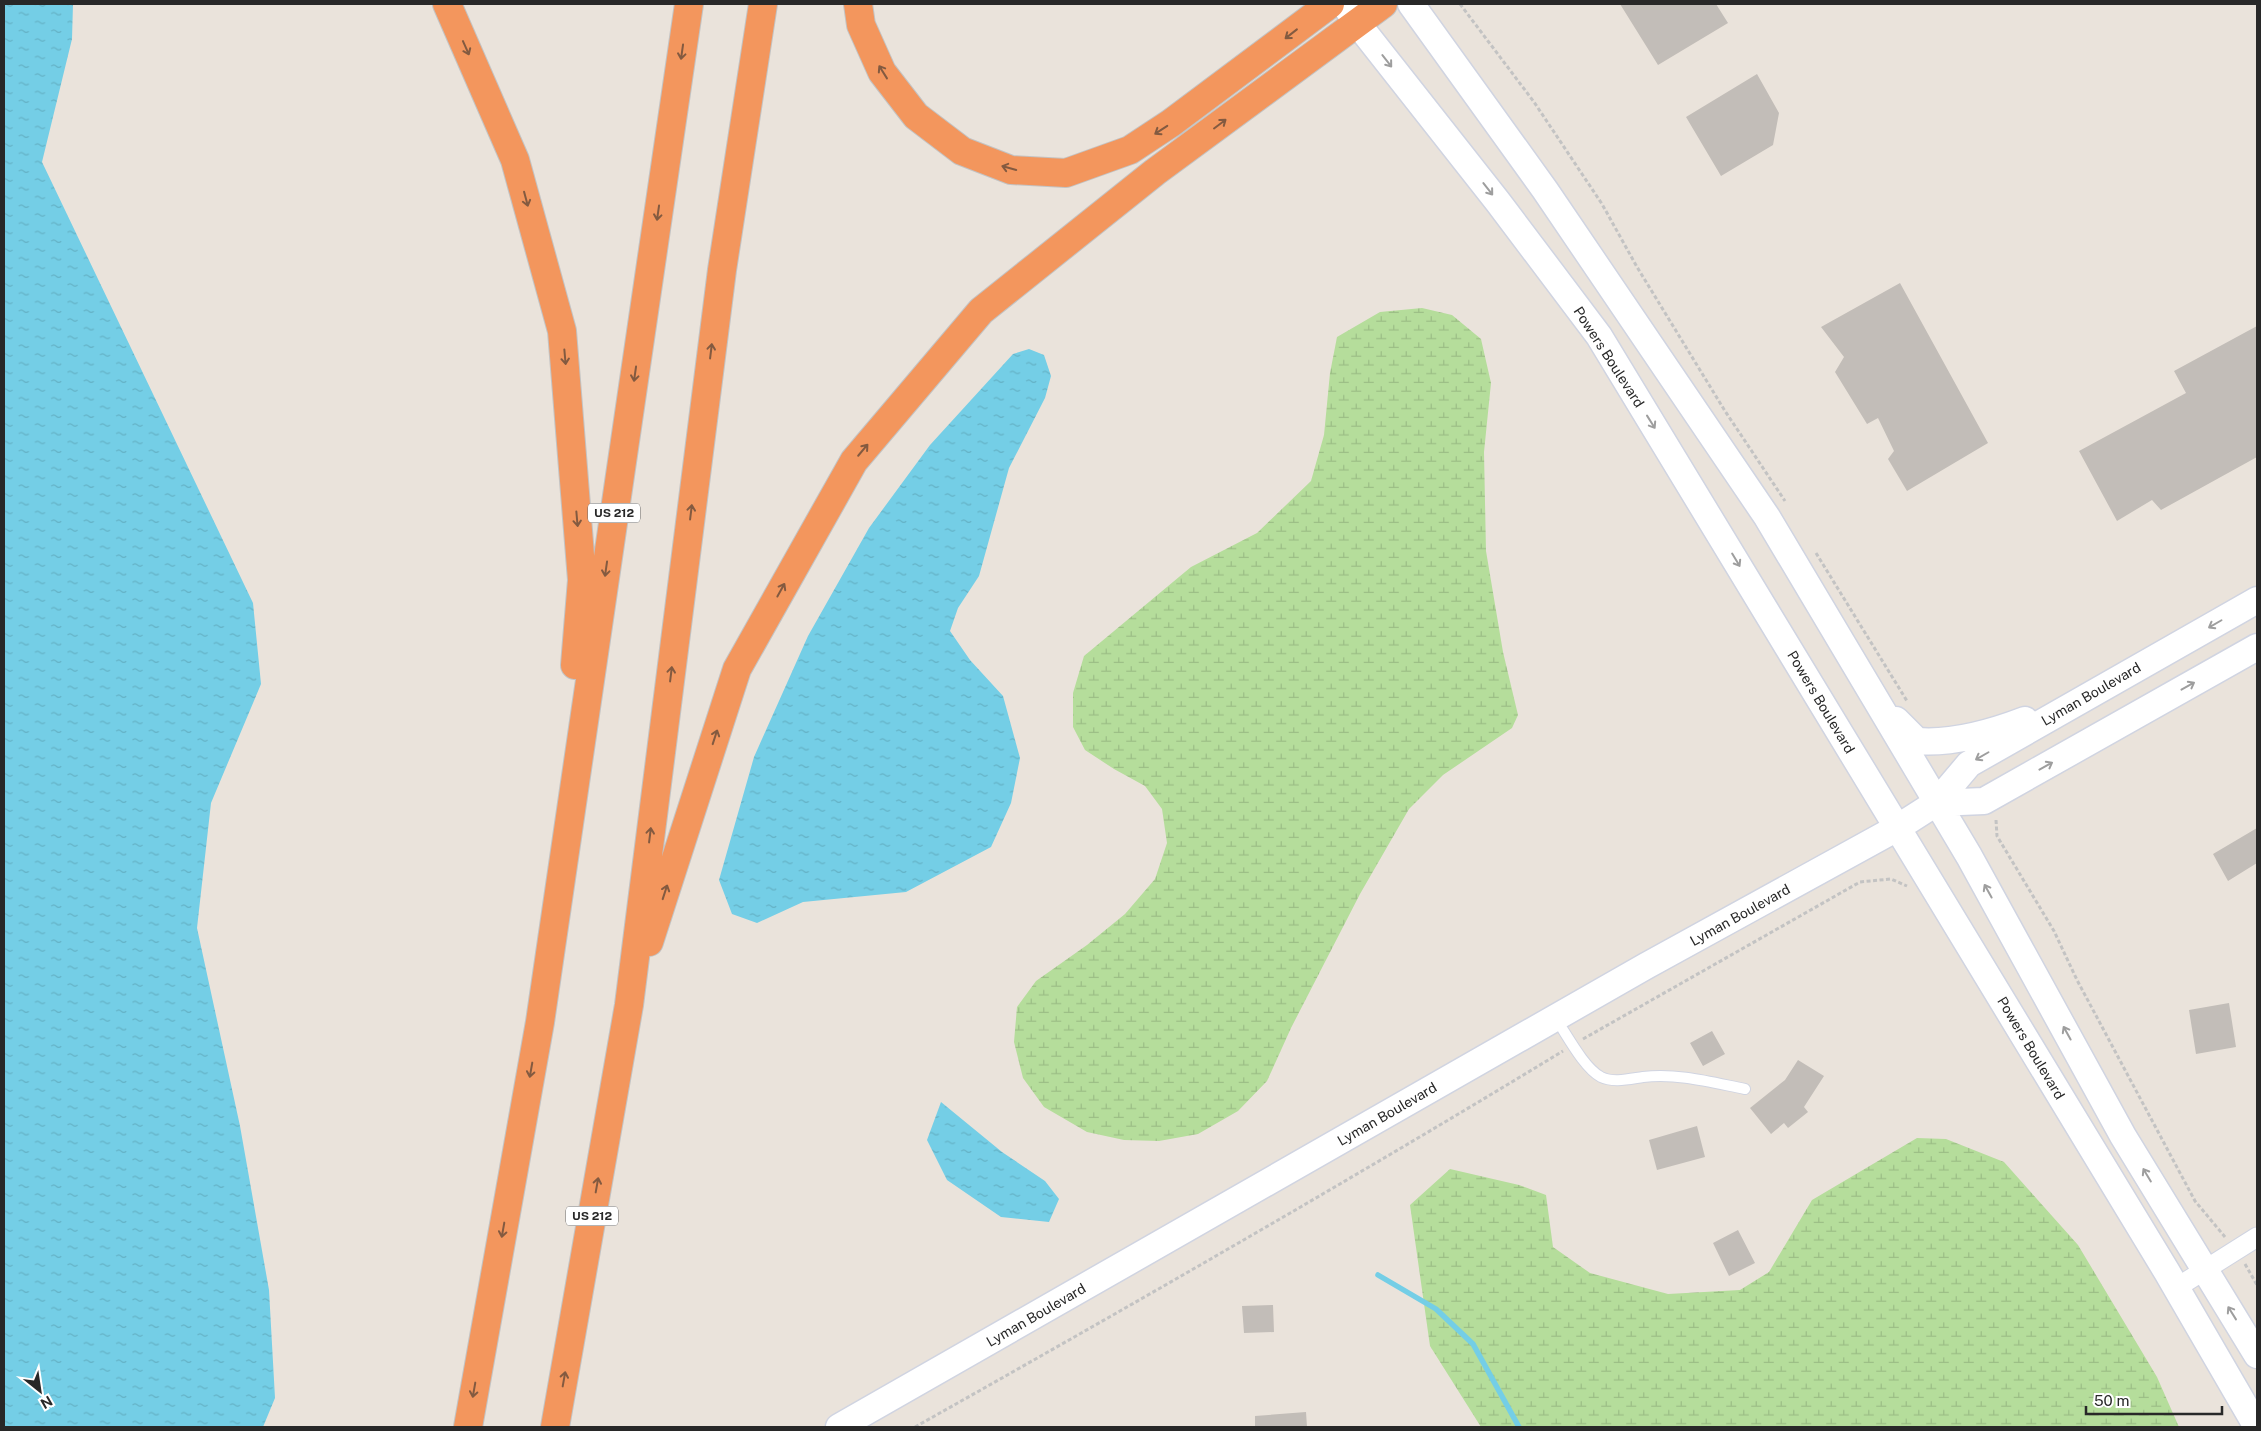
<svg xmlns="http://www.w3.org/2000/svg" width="2261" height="1431" font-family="'Public Sans',sans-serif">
<defs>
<pattern id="wetland-marsh" width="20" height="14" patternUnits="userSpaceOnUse" patternTransform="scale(1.25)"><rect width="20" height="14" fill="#b5dd9b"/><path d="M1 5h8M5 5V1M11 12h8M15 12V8" fill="none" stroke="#9cbe86"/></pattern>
<pattern id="water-ripples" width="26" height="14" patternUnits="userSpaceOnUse" patternTransform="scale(1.25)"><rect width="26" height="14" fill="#74cee6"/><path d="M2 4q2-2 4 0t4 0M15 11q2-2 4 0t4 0" fill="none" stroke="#64b1c5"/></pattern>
</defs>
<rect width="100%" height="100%" fill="#eae3db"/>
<path fill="url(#wetland-marsh)" d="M1422,308L1452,315L1481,339L1491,383L1484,452L1486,551L1503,652L1518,715L1512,728L1443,775L1409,809L1360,894L1291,1028L1267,1081L1238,1111L1198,1134L1159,1141L1124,1140L1087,1132L1044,1107L1023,1078L1014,1042L1017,1007L1036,981L1087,945L1125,914L1155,879L1167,843L1162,809L1145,786L1114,769L1085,750L1073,727V693L1084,656L1191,567L1257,533L1311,481L1324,435L1330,373L1337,337L1380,312Z
M1917,1138L1946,1139L2004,1162L2078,1245L2157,1377L2179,1427H1481L1430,1346L1410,1205L1450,1169L1519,1185L1546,1195L1553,1247L1590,1273L1668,1294L1740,1290L1769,1272L1812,1200Z"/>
<path fill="url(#water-ripples)" d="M4,4H73L72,39L42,162L253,603L261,684L211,803L197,928L240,1126L269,1290L275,1398L263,1427H4Z
M1029,349L1044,355L1051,376L1045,398L1009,468L979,576L958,608L950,631L970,660L1003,696L1020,758L1011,803L991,847L906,892L803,902L757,923L732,914L719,880L754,757L808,636L869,528L930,445L1013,354Z
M941,1102L1002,1152L1045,1181L1059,1199L1049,1222L1001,1217L947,1180L927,1140Z"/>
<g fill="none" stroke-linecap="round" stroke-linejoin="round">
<path stroke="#74cee6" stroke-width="5.5" d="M1378,1275L1436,1309L1473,1344L1519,1427"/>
</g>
<path fill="#c2bdb8" d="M1620,4H1716L1728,23L1658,65Z
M1757,74L1779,113L1773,145L1721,176L1686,117Z
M1900,283L1988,443L1907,491L1888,459L1894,451L1878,418L1867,424L1835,372L1844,357L1821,327Z
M2257,326V457L2161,510L2152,500L2117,521L2079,451L2186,393L2174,371Z
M2257,828V863L2228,881L2213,854Z
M2229,1003L2236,1047L2196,1054L2189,1010Z
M1712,1031L1725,1054L1703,1066L1690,1043Z
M1798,1060L1824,1076L1804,1107L1808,1112L1788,1128L1784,1123L1771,1134L1750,1108L1785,1080Z
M1697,1126L1705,1157L1657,1170L1649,1140Z
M1738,1230L1755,1263L1729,1276L1713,1243Z
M1273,1305L1274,1332L1244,1333L1242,1306Z
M1306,1412L1307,1427H1255V1416Z"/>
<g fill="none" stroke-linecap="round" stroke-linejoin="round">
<g stroke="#d0d4e1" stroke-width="12">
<path id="lane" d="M1556,1019C1567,1035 1584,1068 1601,1077C1613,1083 1629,1079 1643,1077C1678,1073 1710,1082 1745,1089"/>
</g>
<g stroke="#d0d4e1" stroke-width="21">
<path id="street" d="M2176,1288L2257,1237"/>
</g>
<g stroke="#d0d4e1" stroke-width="29">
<path id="secondary" d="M1344,4L1357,23L1498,202L1599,336L2167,1272L2257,1427
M1411,4L1545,190L1767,517L1969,856L2123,1136L2257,1355
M1896,720L1917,741C1953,744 1991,733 2025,720
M1936,803L1984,801L2257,647
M839,1427L1646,966L1897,828L1936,803L1969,764L2257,600"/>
</g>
<g stroke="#c3c3c3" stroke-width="30">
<path id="highway" d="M447,4L515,160L562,331L582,580L575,665
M858,4L861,25L882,72L916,116L962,151L1011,170L1066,173L1130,150L1171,123L1330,4
M649,942L737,669L854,461L981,311L1155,172L1383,4
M468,1427L540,1022L689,4
M555,1427L629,1005L722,270L763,4"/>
</g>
<path stroke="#c3c3c3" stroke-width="3" stroke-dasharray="4 2.5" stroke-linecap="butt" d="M1460,4L1534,102L1602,204L1637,267L1725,411L1785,501
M1816,553L1907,701
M1996,820L1997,836L2054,931L2077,980L2195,1201L2225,1237
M1583,1039L1860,882L1891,879L1907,886
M2245,1264L2257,1285
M915,1427C1132,1305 1349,1181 1563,1051"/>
<use href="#lane" stroke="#fff" stroke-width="10"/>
<use href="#street" stroke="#fff" stroke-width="19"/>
<use href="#secondary" stroke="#fff" stroke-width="26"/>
<use href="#highway" stroke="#f3965d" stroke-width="28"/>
</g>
<defs><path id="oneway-shaft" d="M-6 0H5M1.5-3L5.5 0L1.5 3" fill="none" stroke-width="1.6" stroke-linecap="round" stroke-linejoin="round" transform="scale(1.25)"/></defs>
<g stroke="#835a40">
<use href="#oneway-shaft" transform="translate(1291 34) rotate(142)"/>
<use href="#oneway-shaft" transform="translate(466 48) rotate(66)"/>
<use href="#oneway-shaft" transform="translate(682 52) rotate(98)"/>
<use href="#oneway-shaft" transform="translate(883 72) rotate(-122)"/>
<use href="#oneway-shaft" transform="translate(1220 124) rotate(-37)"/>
<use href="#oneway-shaft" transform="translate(1161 130) rotate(147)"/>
<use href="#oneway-shaft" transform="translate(1009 168) rotate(-164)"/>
<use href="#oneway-shaft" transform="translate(526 199) rotate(75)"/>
<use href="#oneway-shaft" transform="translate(658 213) rotate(98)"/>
<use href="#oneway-shaft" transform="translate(711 351) rotate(-83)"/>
<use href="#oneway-shaft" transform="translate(565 357) rotate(85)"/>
<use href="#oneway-shaft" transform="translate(635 374) rotate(98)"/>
<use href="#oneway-shaft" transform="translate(863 450) rotate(-50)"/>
<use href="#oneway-shaft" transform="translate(691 512) rotate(-83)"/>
<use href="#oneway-shaft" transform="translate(577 519) rotate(85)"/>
<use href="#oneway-shaft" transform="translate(606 569) rotate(98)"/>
<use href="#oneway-shaft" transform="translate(781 590) rotate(-61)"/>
<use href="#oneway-shaft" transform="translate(671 674) rotate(-83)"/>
<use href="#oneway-shaft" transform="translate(715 737) rotate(-72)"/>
<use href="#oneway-shaft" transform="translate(650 835) rotate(-83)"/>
<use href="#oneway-shaft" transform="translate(665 892) rotate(-72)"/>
<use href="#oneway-shaft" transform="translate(531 1070) rotate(100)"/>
<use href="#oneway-shaft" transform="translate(597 1185) rotate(-80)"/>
<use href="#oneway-shaft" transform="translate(503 1230) rotate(100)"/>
<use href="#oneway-shaft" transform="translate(564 1379) rotate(-80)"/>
<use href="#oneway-shaft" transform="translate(474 1390) rotate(100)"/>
</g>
<g stroke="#9e9e9e">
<use href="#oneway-shaft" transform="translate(1387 61) rotate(52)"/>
<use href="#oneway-shaft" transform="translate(1488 189) rotate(52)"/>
<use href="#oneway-shaft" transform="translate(1651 422) rotate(58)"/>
<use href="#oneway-shaft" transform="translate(1736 560) rotate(59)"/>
<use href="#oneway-shaft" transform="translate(2215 624) rotate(150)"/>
<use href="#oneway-shaft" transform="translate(2188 686) rotate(-29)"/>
<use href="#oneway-shaft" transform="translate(1982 756) rotate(150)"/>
<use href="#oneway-shaft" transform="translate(2046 766) rotate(-29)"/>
<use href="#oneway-shaft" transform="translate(1988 891) rotate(-119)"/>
<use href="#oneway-shaft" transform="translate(2067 1033) rotate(-119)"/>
<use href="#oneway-shaft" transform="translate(2147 1175) rotate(-121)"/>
<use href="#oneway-shaft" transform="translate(2232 1313) rotate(-122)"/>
</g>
<g text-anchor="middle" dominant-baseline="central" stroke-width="5" stroke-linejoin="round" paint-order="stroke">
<g fill="#fff" stroke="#686868" stroke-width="1">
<rect x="588" y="503.5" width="52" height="19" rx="4"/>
<rect x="566" y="1206.5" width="52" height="19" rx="4"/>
</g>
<g font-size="12" font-weight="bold" fill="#282828">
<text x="614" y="513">US 212</text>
<text x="592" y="1216">US 212</text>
</g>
<g font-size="14" fill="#282828" stroke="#fff">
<text transform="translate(1609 357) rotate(57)">Powers Boulevard</text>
<text transform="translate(2091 694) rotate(-30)">Lyman Boulevard</text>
<text transform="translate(1821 702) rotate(59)">Powers Boulevard</text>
<text transform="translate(1740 915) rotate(-29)">Lyman Boulevard</text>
<text transform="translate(2031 1048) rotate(59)">Powers Boulevard</text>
<text transform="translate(1387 1114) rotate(-30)">Lyman Boulevard</text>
<text transform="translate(1036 1315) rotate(-30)">Lyman Boulevard</text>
</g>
</g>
<rect width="2261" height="1431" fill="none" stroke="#282828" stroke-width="10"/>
<g transform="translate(40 1391) rotate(150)" stroke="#ffffff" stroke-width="4" paint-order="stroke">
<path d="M0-4L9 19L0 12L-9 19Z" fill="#282828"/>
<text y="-8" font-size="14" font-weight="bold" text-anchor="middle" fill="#282828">N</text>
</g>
<path d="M2086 1406v8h136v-8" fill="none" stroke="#282828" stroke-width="2.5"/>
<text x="2094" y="1406" font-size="15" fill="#282828" stroke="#ffffff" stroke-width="4" paint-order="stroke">50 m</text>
</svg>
